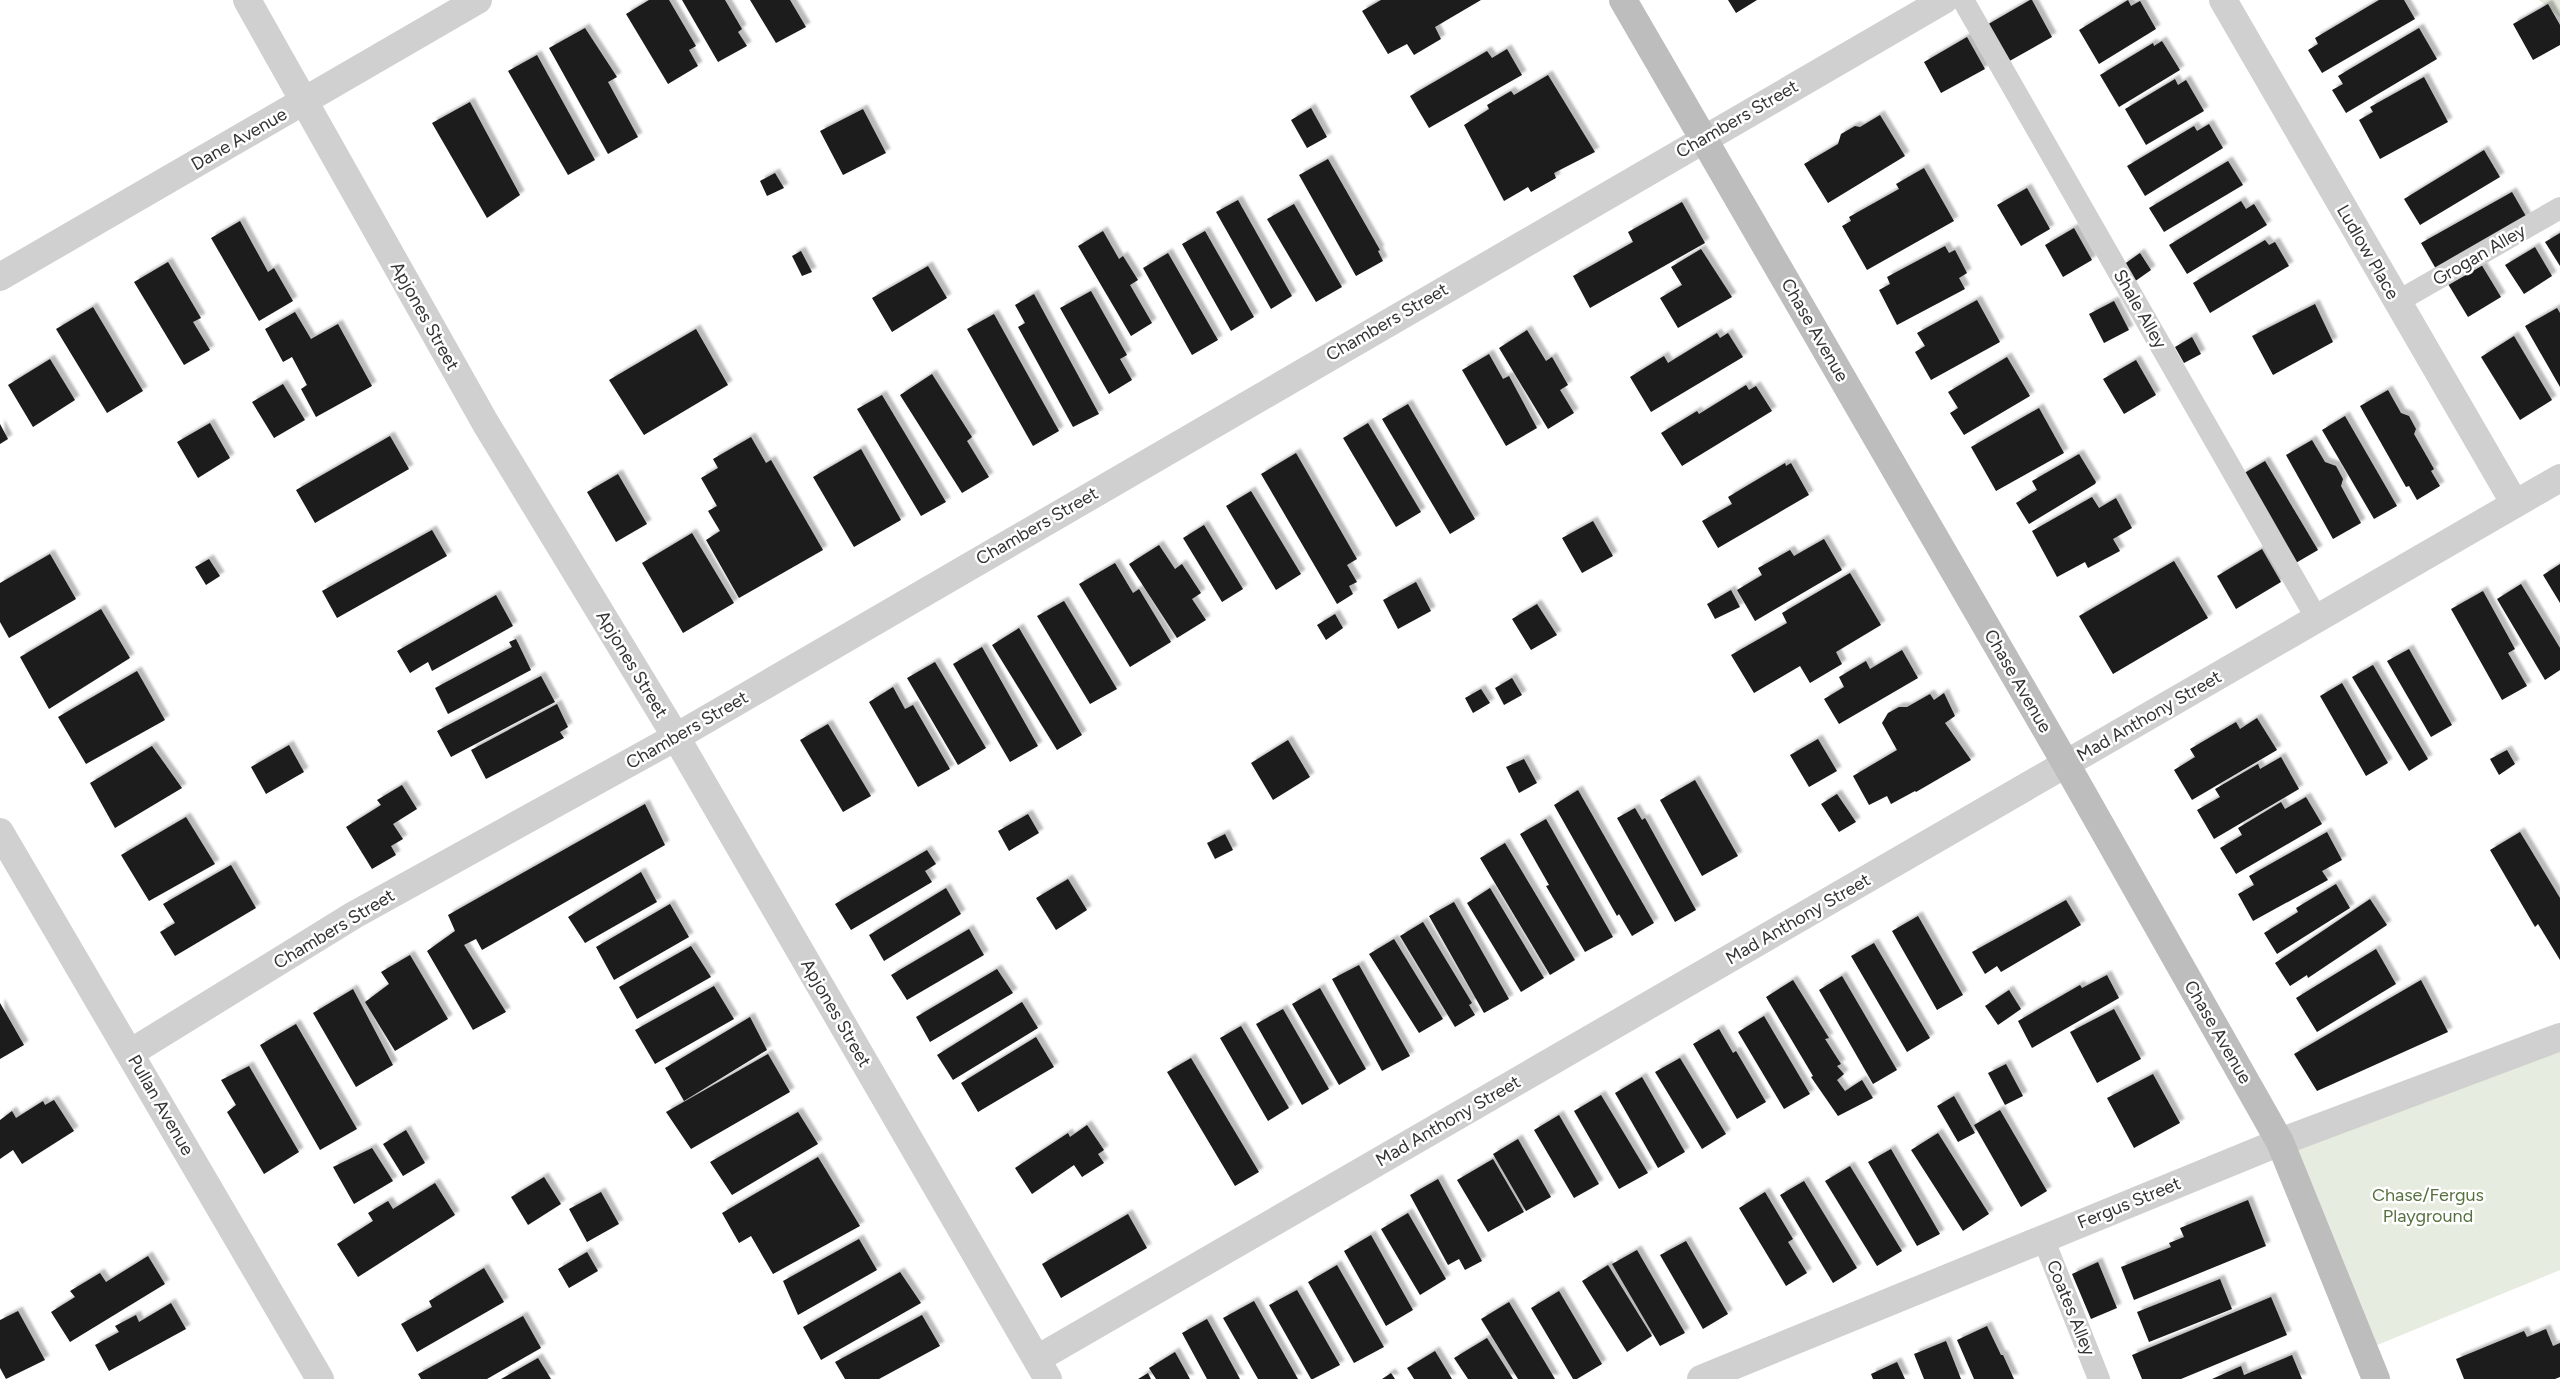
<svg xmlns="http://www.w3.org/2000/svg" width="2560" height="1379" font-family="Figtree,sans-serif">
<defs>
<filter id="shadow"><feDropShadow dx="4.5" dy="-4.5" stdDeviation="1" flood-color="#0004"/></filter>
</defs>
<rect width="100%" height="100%" fill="#fff"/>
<path fill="#e6ecdf" d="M2539,0H2560V17Z
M2560,1038V1270L2365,1350L2280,1142Z"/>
<path fill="#1a1a1a" filter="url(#shadow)" d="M649,0H669L696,46L689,50L698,66L668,84L626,14Z
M682,0H725L742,29L738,32L747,46L718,62Z
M750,0H790L806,27L776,43Z
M1381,0H1481L1435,27L1441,39L1414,55L1407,44L1388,54L1362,11Z
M1728,0H1757L1736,13Z
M2030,0H2032L2052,37L2006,63L1985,26Z
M2128,0L2131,6L2140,1L2156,29L2099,64L2079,30Z
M2379,0H2404L2415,19L2322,73L2308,50L2318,44L2315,38Z
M2548,4L2560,25V45L2533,60L2513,24Z
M585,28L617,77L608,82L638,137L608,154L549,48Z
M2419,28L2437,59L2346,113L2332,90L2343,84L2338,76Z
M1967,37L1985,69L1941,93L1924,62Z
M2162,41L2180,70L2119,107L2100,75L2153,43L2154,46Z
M1507,49L1522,75L1429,128L1410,96L1487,51L1492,58Z
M537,55L595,160L568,175L508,71Z
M1548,75L1595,152L1554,173L1556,178L1531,192L1528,187L1504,201L1464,125L1489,109L1487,105L1511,91L1514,95Z
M2424,77L2448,122L2380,159L2359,120L2373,112L2370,107Z
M2175,79L2178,85L2186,80L2204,111L2146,145L2125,109Z
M470,102L520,195L487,218L432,123Z
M1311,108L1327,137L1307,148L1291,120Z
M863,109L886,153L843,175L820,131Z
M1880,115L1905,156L1828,203L1804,164L1838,144L1841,134L1855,126L1860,127Z
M2209,124L2223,148L2145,196L2127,166L2194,126L2197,131Z
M2484,150L2500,177L2420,225L2404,199Z
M1328,159L1380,250L1378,251L1383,261L1356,276L1299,175Z
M2228,161L2243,185L2164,232L2149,208Z
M1924,168L1954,221L1867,270L1842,226L1851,221L1849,217L1899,189L1896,184Z
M775,173L784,188L767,196L760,181Z
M2027,188L2050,229L2021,246L1997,205Z
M2512,192L2527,218L2436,269L2421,243Z
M1238,200L1292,296L1271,309L1216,212Z
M2241,201L2246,209L2254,204L2267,225L2187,274L2169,245Z
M1682,202L1705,243L1590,308L1573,276L1633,242L1628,232Z
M1294,204L1342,287L1316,302L1267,219Z
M240,221L268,272L274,268L293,301L259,321L211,238Z
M2074,228L2092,260L2063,277L2045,245Z
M1103,231L1119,259L1123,256L1138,280L1130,285L1152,323L1131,336L1078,246Z
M1205,231L1254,317L1231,331L1182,244Z
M2560,233V266L2545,242Z
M2265,240L2269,245L2275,242L2289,266L2210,313L2193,283Z
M1945,246L1949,253L1955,250L1967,273L1959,278L1965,289L1897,325L1879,290L1890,284L1887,277Z
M2535,247L2552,276L2524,294L2505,265Z
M1701,249L1732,297L1678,328L1660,298L1682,285L1671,267Z
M801,251L812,272L802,276L792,256Z
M1168,253L1218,340L1192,355L1143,268Z
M2140,253L2151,270L2134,282L2123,265Z
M168,262L201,318L193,322L210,350L184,365L134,282Z
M2481,264L2501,297L2468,317L2448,284Z
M928,266L947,298L892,332L872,298Z
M1091,291L1127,355L1120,359L1132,380L1109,394L1060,308Z
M1034,294L1099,414L1073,427L1018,327L1025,323L1015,305Z
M1977,300L2000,342L1931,380L1915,352L1925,346L1917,333Z
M2114,301L2129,330L2104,343L2089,314Z
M2315,304L2333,342L2273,375L2252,336Z
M93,307L143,391L107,413L56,329Z
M2557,308L2560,313V387L2525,326Z
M295,312L311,339L338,324L372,386L316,417L301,389L307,385L292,357L283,362L265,329Z
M994,314L1059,431L1033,446L967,329Z
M696,329L728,385L644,435L609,380Z
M1527,330L1546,361L1552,357L1568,385L1560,390L1574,413L1548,429L1499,348Z
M1717,333L1720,338L1728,333L1743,357L1651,412L1630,377L1664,356L1668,363Z
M2514,336L2552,400L2520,420L2481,357Z
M2192,337L2201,354L2184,363L2175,347Z
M1489,354L1503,379L1509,376L1537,428L1506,446L1462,370Z
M2007,357L2030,396L1964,435L1950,413L1958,408L1948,392Z
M50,359L75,400L33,427L8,385Z
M2136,360L2156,395L2124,414L2103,379Z
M932,374L972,437L967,441L989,477L962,493L900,395Z
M283,384L305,420L274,438L252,402Z
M1746,385L1749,390L1756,386L1772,411L1682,466L1661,433L1697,411L1699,414Z
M2388,390L2401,413L2409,416L2416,429L2414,434L2434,469L2431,471L2440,486L2417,500L2409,486L2406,487L2360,406Z
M882,395L946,502L921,516L857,409Z
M1408,404L1475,519L1450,534L1382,419Z
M2039,408L2064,453L1996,491L1971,447Z
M2345,416L2397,506L2374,519L2322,430Z
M210,423L230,458L198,478L177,442Z
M1368,423L1421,512L1396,527L1343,438Z
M0,424L8,439L0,444Z
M390,436L409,469L315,523L296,490Z
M751,437L766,463L771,460L823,550L739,598L706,540L720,531L708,511L717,506L701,478L718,468L713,459Z
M2312,440L2325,462L2336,466L2343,479L2341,486L2361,523L2333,539L2286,455Z
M861,449L901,520L854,547L813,477Z
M1296,453L1357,559L1347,565L1357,582L1349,586L1353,594L1337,604L1261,474Z
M2079,454L2096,482L2095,484L2029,524L2016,503L2037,490L2032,481Z
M2265,461L2318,550L2294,564L2241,475Z
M1785,463L1786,466L1791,463L1809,495L1718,548L1702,521L1732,504L1728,497Z
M618,474L647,524L616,542L587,492Z
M1251,491L1301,574L1276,590L1226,506Z
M2092,497L2099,508L2116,498L2132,528L2113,539L2120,551L2088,568L2085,562L2057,577L2032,531Z
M1593,521L1613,556L1582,573L1562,538Z
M1204,525L1243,589L1222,602L1183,538Z
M432,530L447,556L337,618L322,591Z
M692,533L734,603L683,633L642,563Z
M1824,539L1842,570L1755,621L1737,590L1762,575L1758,568L1790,550L1794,556Z
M1159,545L1175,569L1182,564L1201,593L1192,599L1206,620L1177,638L1129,564Z
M2262,549L2281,582L2236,609L2217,576Z
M50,554L76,599L9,638L0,622V583Z
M209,559L220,576L206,585L195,567Z
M2174,561L2208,618L2113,674L2079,616Z
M1115,563L1133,593L1139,589L1171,642L1130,667L1079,584Z
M2560,564V603L2543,575Z
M1850,573L1881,625L1836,652L1842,664L1810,683L1800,666L1754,693L1731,655L1787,623L1782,613Z
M1416,582L1431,611L1398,629L1383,600Z
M2521,584L2560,648V670L2545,680L2497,599Z
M1731,590L1740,607L1715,619L1707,604Z
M2483,591L2515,649L2508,653L2527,686L2502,700L2451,609Z
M496,595L513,626L432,671L428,662L410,673L397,651Z
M1064,601L1117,689L1090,704L1037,616Z
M1537,604L1557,635L1531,650L1512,619Z
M101,609L130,658L49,709L20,657Z
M1335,614L1343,628L1326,640L1317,625Z
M1019,628L1082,735L1057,750L992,645Z
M516,639L531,670L448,714L435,688L512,647L509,642Z
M982,647L1038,746L1010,762L953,664Z
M2409,649L2452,725L2431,737L2387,661Z
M1902,650L1918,678L1839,724L1824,699L1844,687L1839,677L1866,661L1870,669Z
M935,662L986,748L958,765L907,678Z
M2373,665L2428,759L2409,771L2352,677Z
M137,671L165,720L86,764L58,717Z
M541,676L555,702L451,757L437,731Z
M1512,678L1522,695L1504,705L1495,688Z
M2342,683L2388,763L2366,776L2320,696Z
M893,687L905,709L913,705L950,769L918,787L869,702Z
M1481,689L1490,703L1473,713L1465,698Z
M1944,693L1955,716L1945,723L1971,760L1916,792L1915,791L1891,804L1887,796L1869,805L1853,776L1897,750L1882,723L1888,713L1899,707H1907L1930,694L1934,700Z
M557,704L568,727L560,732L564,738L486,779L471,750Z
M2257,718L2277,750L2192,800L2174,770L2195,757L2190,749L2236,722L2240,729Z
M828,724L871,796L843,812L800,740Z
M1818,739L1837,771L1809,787L1790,755Z
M1288,740L1310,777L1273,800L1251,763Z
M289,745L304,772L266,794L251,767Z
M152,746L182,788L115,828L90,783Z
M2507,750L2515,764L2499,775L2490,759Z
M2281,757L2299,789L2214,839L2197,810L2220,797L2215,789L2258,764L2260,769Z
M1524,759L1537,783L1519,793L1506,767Z
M1695,780L1738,856L1702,876L1660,800Z
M402,785L417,809L393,824L403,839L391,846L396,855L372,869L346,827L381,805L377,800Z
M1578,790L1654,923L1632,936L1619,914L1617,916L1554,805Z
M1837,794L1856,822L1839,832L1821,804Z
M2306,797L2322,824L2236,874L2220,848L2242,835L2238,828L2281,802L2285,809Z
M645,804L665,845L482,950L476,939L464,945L506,1012L473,1030L427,951L455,931L448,915Z
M1635,808L1642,820L1645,818L1696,910L1675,922L1617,818Z
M1028,814L1039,833L1009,851L998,831Z
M186,817L215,864L149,901L121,855Z
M1546,819L1613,937L1585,952L1546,886L1549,885L1520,834Z
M2327,832L2342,860L2322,871L2328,880L2253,921L2238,894L2254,885L2249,876Z
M2520,832L2560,898V960L2538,924L2535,927L2490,850Z
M1225,834L1233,850L1215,859L1207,843Z
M1505,843L1575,960L1550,975L1480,858Z
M927,850L936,864L925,871L932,882L851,930L835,904Z
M231,865L256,908L175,956L160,932L175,923L163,904Z
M641,872L657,902L585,943L568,917Z
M1068,879L1087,910L1056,930L1036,898Z
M2336,884L2350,908L2277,954L2264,933L2298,912L2296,908Z
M946,888L961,914L884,961L869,935Z
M1490,888L1544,978L1521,992L1467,903Z
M2370,899L2387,925L2308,978L2307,975L2290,986L2275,963Z
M2066,900L2081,925L2001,972L1997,966L1985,974L1972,952Z
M1454,902L1509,999L1484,1013L1429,916Z
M670,904L689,937L614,980L596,947Z
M1918,916L1963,995L1937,1010L1892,931Z
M1423,922L1472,1003L1469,1005L1475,1015L1455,1027L1400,936Z
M969,929L984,955L907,1000L891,975Z
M1394,939L1443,1019L1419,1033L1369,954Z
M1874,943L1930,1038L1907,1052L1851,956Z
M691,946L711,977L637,1019L619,987Z
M2376,949L2396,984L2317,1032L2296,998Z
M410,955L448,1019L395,1051L365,1002L389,984L381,972Z
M1359,965L1410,1056L1382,1071L1332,979Z
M997,969L1013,993L930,1042L916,1017Z
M2107,975L2119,998L2032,1048L2018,1021L2080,985L2082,988Z
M1842,976L1897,1070L1873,1084L1819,990Z
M1793,980L1829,1038L1825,1039L1841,1064L1837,1066L1844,1074L1837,1080L1845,1091L1862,1080L1873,1098L1838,1116L1811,1077L1813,1076L1766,997Z
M2421,980L2448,1032L2317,1091L2294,1054Z
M714,986L734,1019L655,1064L635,1030Z
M1320,988L1366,1069L1339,1085L1292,1004Z
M353,989L393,1065L356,1087L313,1013Z
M2009,990L2021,1009L1998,1025L1985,1006Z
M1022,1002L1038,1028L953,1080L937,1055Z
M0,1003L24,1045L0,1059Z
M1283,1009L1329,1089L1302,1105L1256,1024Z
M2114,1009L2141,1059L2097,1083L2070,1032Z
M1764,1016L1810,1094L1784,1109L1738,1032Z
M750,1017L767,1050L684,1101L665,1068Z
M296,1024L357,1129L320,1150L260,1045Z
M1241,1026L1289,1108L1268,1121L1220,1038Z
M1719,1029L1733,1053L1736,1051L1766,1102L1737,1119L1693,1044Z
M1036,1037L1054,1067L978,1112L961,1083Z
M768,1054L790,1092L691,1149L666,1112Z
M1191,1058L1259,1172L1235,1186L1167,1072Z
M1680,1058L1726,1134L1702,1149L1655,1072Z
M2006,1064L2023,1096L2005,1105L1988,1073Z
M249,1066L299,1152L264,1174L227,1112L236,1105L221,1080Z
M2153,1074L2180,1123L2134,1148L2107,1098Z
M1642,1077L1685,1152L1658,1168L1615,1093Z
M1601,1095L1648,1173L1619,1189L1574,1111Z
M1954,1096L1975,1133L1958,1142L1937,1106Z
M54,1100L74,1131L22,1164L13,1150L0,1159V1120L12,1111L16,1118L43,1101L45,1105Z
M2000,1110L2047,1191L2021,1207L1974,1125Z
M798,1112L818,1144L732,1195L710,1162Z
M1559,1115L1599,1184L1574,1198L1534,1130Z
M1087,1125L1104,1150L1098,1154L1104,1163L1082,1177L1074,1165L1032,1194L1015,1168L1068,1133L1070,1137Z
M406,1130L425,1163L403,1176L383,1144Z
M1938,1133L1989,1214L1963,1231L1911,1150Z
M1518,1139L1551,1197L1526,1211L1493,1154Z
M372,1148L393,1181L354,1204L333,1167Z
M1891,1149L1940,1234L1917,1246L1868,1162Z
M818,1157L860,1226L773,1274L751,1236L739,1243L722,1213Z
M1493,1159L1524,1212L1488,1232L1457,1180Z
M1850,1166L1902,1251L1877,1266L1825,1181Z
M544,1177L561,1204L528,1225L511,1197Z
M1438,1179L1482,1261L1465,1270L1459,1259L1448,1265L1410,1195Z
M1804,1181L1857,1268L1833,1283L1780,1195Z
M435,1183L455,1215L358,1277L337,1244L373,1221L368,1213L388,1201L393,1209Z
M601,1192L619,1224L587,1242L569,1209Z
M1765,1192L1793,1239L1788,1242L1807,1273L1786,1286L1739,1208Z
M2248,1200L2266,1246L2134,1300L2121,1267L2171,1247L2169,1243L2184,1237L2180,1228Z
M1408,1213L1446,1279L1420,1295L1381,1229Z
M1128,1214L1147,1248L1061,1298L1042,1264Z
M1371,1235L1413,1310L1386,1326L1344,1251Z
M859,1239L877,1270L798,1315L783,1281Z
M1686,1241L1728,1314L1703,1329L1660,1255Z
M1637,1250L1685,1333L1660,1346L1612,1264Z
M587,1252L598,1271L569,1288L558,1269Z
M148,1256L165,1284L70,1342L51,1312L75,1297L70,1291L100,1273L106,1282Z
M2098,1262L2117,1308L2091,1319L2072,1274Z
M1337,1265L1384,1347L1354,1363L1308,1282Z
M1608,1265L1652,1336L1627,1352L1582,1281Z
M484,1268L504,1302L417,1352L401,1324L432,1307L429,1301Z
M900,1272L921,1303L821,1360L803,1327Z
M2220,1279L2232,1309L2149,1342L2137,1312Z
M1297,1290L1340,1365L1313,1379H1311L1269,1305Z
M1559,1291L1602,1364L1577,1379H1573L1531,1308Z
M2271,1297L2287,1335L2181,1379H2142L2132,1355Z
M1254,1301L1298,1379H1258L1223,1318Z
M1509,1302L1555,1379H1518L1481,1319Z
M171,1303L186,1329L109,1371L95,1345L119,1332L115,1326L136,1315L139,1322Z
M18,1311L45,1360L6,1379L0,1368V1320Z
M922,1315L940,1346L879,1379H845L835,1362Z
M523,1316L541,1348L487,1379H421L418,1374Z
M1207,1319L1240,1379H1207L1182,1333Z
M1987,1326L2001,1355H2003L2014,1379H1974L1957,1340Z
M2546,1329L2553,1346L2560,1343V1377L2555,1379H2464L2456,1359L2524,1331L2527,1337Z
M1487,1338L1513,1379H1468L1454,1358Z
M1946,1341L1961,1379H1924L1914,1354Z
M1435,1351L1452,1379H1414L1407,1368Z
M1175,1352L1190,1379H1156L1149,1368Z
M2292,1355L2302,1379H2212L2241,1366L2244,1375Z
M538,1358L551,1379H501Z
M1897,1362L1905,1379H1873L1871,1374Z
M1148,1373L1151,1379H1138Z
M1391,1373L1395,1379H1382Z"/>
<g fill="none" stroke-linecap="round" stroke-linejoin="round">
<path stroke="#d0d0d0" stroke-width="22" d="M1963,0L2317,619
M2397,302L2560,208
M2043,1238L2099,1379"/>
<path stroke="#d0d0d0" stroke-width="28" d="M247,0L486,424L676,737L1048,1379
M2223,0L2515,504
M0,277L478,0
M0,832L320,1379
M130,1053L354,915L676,737L1944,0
M1037,1359L2560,478
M1701,1379L2280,1142L2560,1037"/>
<path stroke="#bdbdbd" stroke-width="28" d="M1623,0L2066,764L2280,1142L2376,1379"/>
</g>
<g text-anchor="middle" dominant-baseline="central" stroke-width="5" stroke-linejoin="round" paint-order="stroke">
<g font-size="18" fill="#333" stroke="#fff">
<text transform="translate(1737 119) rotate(-30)">Chambers Street</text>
<text transform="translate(239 139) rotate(-30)">Dane Avenue</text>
<text transform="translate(2368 252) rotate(60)">Ludlow Place</text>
<text transform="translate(2479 255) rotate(-30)">Grogan Alley</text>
<text transform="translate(2140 309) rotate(60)">Shale Alley</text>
<text transform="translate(425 316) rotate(61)">Apjones Street</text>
<text transform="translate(1387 322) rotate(-30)">Chambers Street</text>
<text transform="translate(1815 330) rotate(60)">Chase Avenue</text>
<text transform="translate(1037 526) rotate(-30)">Chambers Street</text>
<text transform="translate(632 664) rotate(59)">Apjones Street</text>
<text transform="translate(2018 681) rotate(60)">Chase Avenue</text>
<text transform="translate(2149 716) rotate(-30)">Mad Anthony Street</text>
<text transform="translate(687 730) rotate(-30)">Chambers Street</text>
<text transform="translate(1798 919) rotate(-30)">Mad Anthony Street</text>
<text transform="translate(334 929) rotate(-31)">Chambers Street</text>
<text transform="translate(836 1013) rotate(60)">Apjones Street</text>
<text transform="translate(2218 1032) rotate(60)">Chase Avenue</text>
<text transform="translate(161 1105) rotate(60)">Pullan Avenue</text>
<text transform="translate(1448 1121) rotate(-30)">Mad Anthony Street</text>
<text transform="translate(2129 1203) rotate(-22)">Fergus Street</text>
<text transform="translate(2071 1308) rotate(68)">Coates Alley</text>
</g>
<g font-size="18" fill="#56703f" stroke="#fff">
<text x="2428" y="1195">Chase/Fergus<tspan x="2428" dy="21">Playground</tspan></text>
</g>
</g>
</svg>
